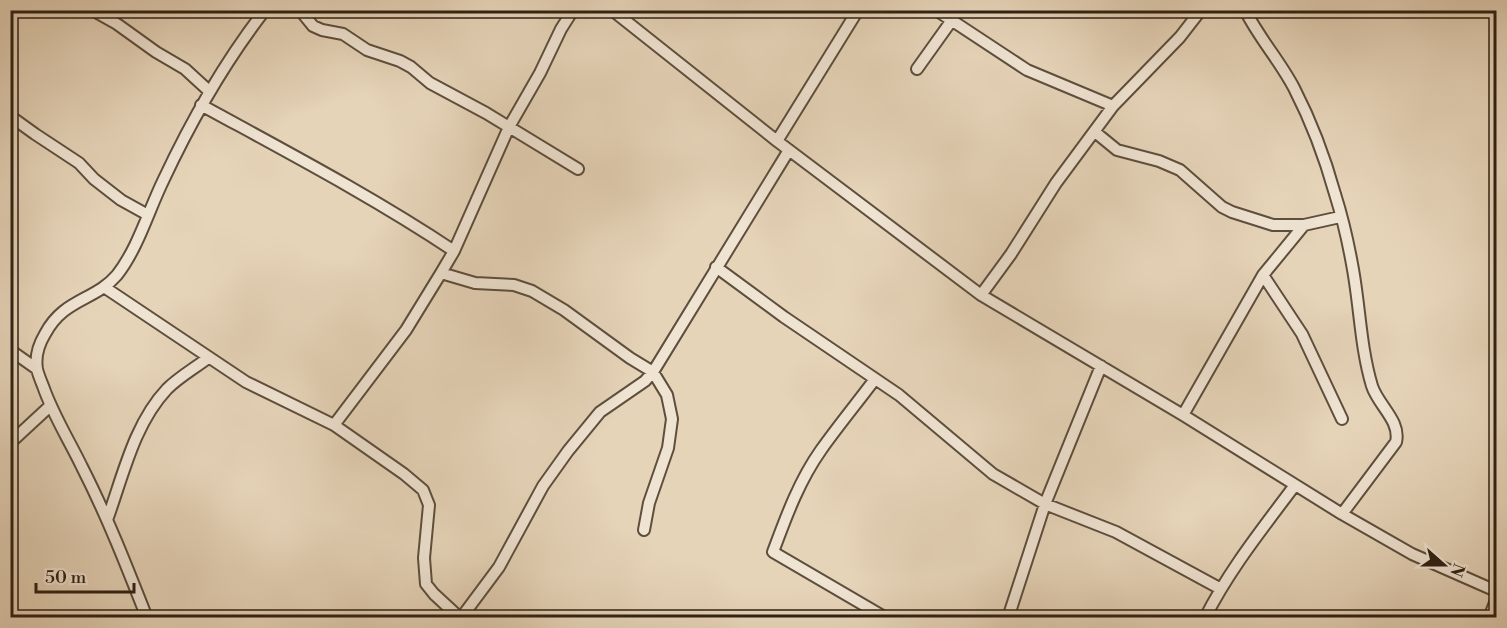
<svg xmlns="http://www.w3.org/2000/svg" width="1507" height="628" font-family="'Libre Bodoni',serif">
<rect width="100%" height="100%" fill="#e6d4b9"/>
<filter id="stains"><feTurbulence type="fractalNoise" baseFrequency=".00333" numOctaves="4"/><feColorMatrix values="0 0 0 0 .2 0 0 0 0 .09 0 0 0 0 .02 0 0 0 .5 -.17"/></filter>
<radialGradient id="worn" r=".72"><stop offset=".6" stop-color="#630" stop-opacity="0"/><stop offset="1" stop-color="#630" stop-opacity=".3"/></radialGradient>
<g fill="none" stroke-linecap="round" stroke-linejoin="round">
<g stroke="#5d4e3d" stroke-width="14">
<path id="street" d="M92,10L117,24L156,52L185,69L209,91
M300,10L313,26L322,30L343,34L367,50L400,61L411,67L430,83L486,113L578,169
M612,10L777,141L981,295L1183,415L1342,514L1412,554L1496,591
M936,10L1027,70L1113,106
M1245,10C1259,38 1280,61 1294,88C1311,121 1325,158 1335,194C1342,216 1348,242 1352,264C1360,305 1360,346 1372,386C1378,405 1401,421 1396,442L1342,514
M917,69L952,20
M201,105C287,152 373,197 454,251
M10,116L35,134L79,163L94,179L121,200L148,215
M1095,132L1117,150L1159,161L1180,170L1222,207L1232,212L1273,225H1304
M777,141L858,10
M716,267L784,317L899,395L993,474L1045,504L1116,532L1221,589
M441,273L475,283L514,285L532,291L564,310L630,358L653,372L667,395L672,419L668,448L649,503L644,530
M1263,275L1302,334L1342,419
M104,287L246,382L334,425L404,474L423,490L429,505L424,558L426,584L434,594L460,618
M981,295L1011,254L1056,183L1113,106L1180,37L1201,10
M10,350L37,369
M875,379C857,403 838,426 821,450C799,481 786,517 773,552L886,618
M1183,415L1263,275L1304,225L1340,217
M334,425L406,330L441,273L454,251L509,127L540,73L561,29L573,10
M10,443L50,406
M107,520C123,476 134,424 167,389C179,377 195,368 208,358
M147,618C127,567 107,516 82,467C69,440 53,415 43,386C41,381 38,374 37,369C35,357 39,344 45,334C64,298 95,301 117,275C138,248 148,212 163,181C192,119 223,64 265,10
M461,618L499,567L543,486L568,451L600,412L645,381L653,372L789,150
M1008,618L1045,504L1101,366
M1205,618C1229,570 1263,528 1295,485
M1489,618L1496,600"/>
</g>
<use href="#street" stroke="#efe3d2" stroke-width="10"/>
</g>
<rect width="1507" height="628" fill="none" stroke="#e6d4b9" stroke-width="36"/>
<rect x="12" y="12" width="1483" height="604" fill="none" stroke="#2f2114" stroke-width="3"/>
<rect x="18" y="18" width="1471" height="592" fill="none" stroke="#2f2114" stroke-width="1.5"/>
<g transform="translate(1444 565) rotate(111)" stroke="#efe3d2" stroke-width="4.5" paint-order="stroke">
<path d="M0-4.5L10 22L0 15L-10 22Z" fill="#2f2114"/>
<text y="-9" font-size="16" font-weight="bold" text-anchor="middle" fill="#2f2114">N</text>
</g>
<path d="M36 583v9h98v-9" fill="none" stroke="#2f2114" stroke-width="3"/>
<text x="45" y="583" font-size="18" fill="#2f2114" stroke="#efe3d2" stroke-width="4.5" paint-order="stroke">50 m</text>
<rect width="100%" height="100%" filter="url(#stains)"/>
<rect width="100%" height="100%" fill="url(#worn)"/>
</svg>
